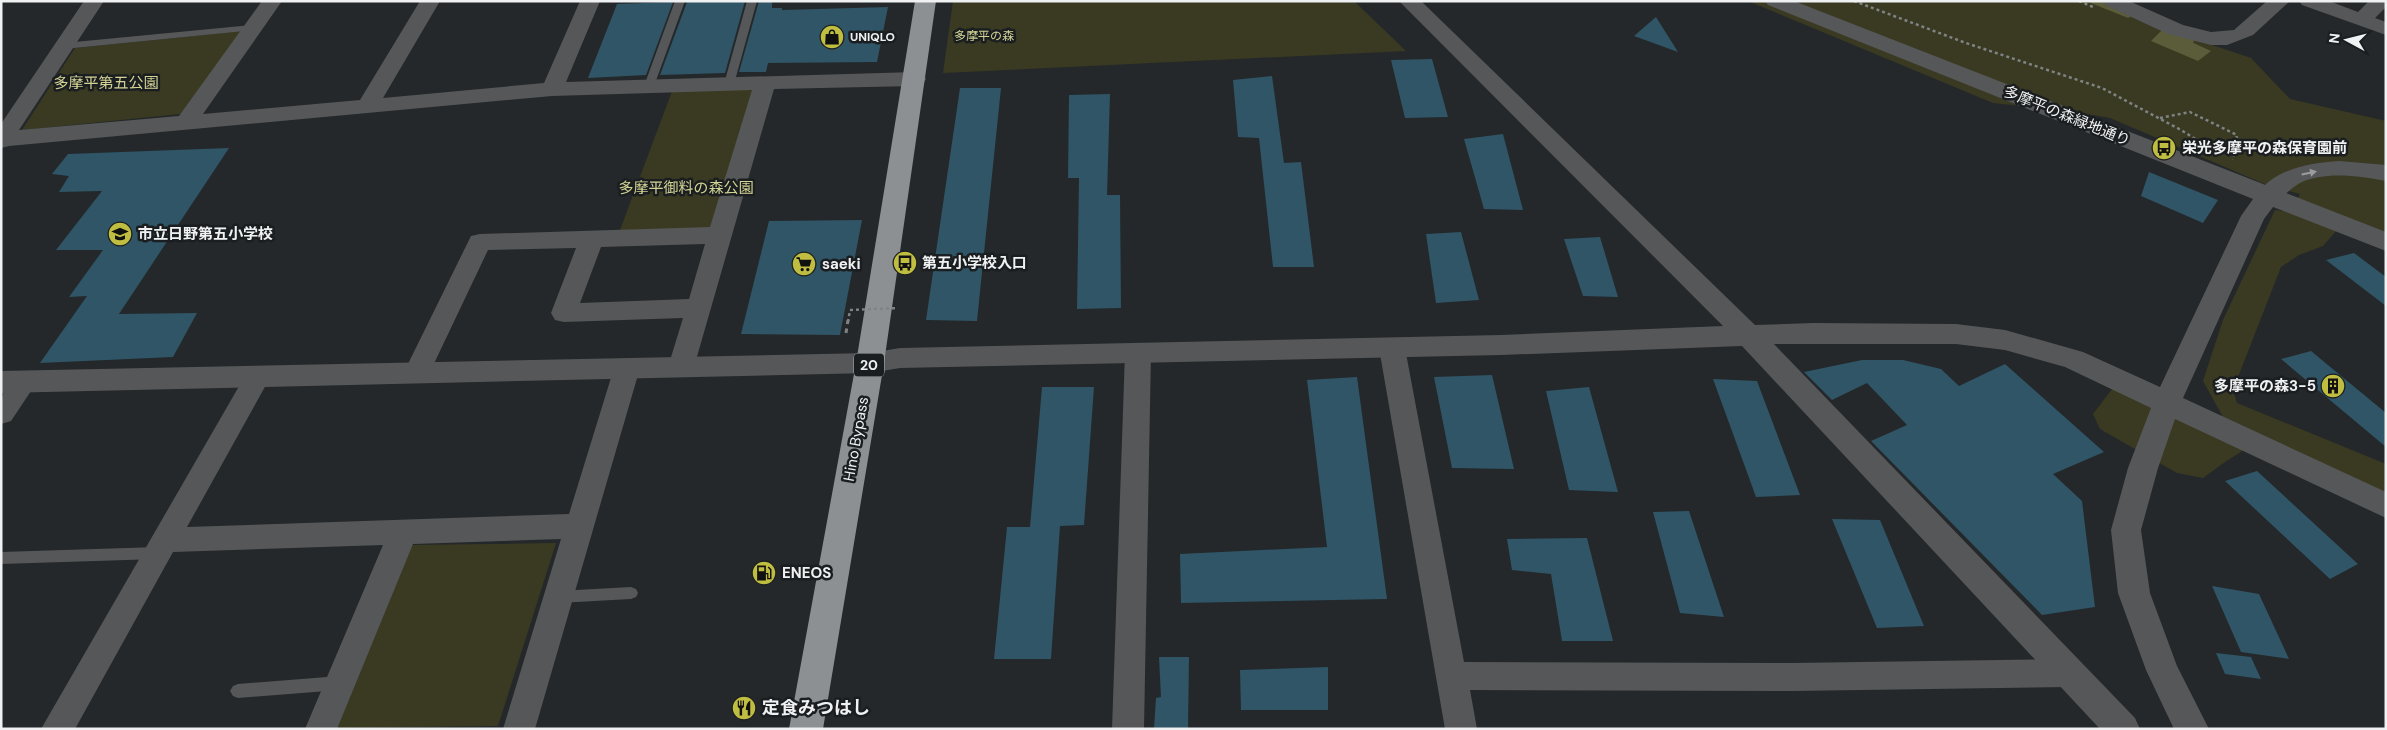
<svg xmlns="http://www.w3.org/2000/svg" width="2387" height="730" font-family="'DM Sans','Noto Sans JP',sans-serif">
<rect width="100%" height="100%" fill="#24282a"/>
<path fill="#3a3a22" d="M953,1H1354L1406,51L943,73Z
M1748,1H2091L2143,22L2251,58L2290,99L2386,121V239L2343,223L2323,246L2299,255L2281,267L2233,390L2237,403L2386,464V497L2263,438L2225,462L2203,478L2177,473L2100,429L2093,414L2116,384L2223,417L2203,381L2223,320L2275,210L2302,213L2295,204L2300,194L2267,185L2110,118L2070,111L1993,103Z
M243,31L190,113L22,130L75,48Z
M765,83L720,235L617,238L674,86Z
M556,543L498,726L337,728L412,545Z"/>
<path fill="#5b5c39" d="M2163,29L2211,51L2198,61L2151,41Z"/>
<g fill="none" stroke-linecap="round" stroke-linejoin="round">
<path stroke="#5b5c39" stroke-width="5.5" d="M2093,1L2128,15
M2178,35L2191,41"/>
</g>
<path fill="#2f5566" d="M745,1L725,73L660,75L687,2Z
M759,1H772V8H782V10L888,7L877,62L768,63L766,72H739Z
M673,2L646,75L588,78L617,4Z
M1656,17L1678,52L1634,36Z
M1432,59L1448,117L1405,118L1391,60Z
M1272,76L1284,163L1301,162L1314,267H1273L1259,138L1238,137L1233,80Z
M960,88H1001L977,321L926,320Z
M1110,94L1107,195H1120L1121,308L1077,309L1079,178H1068L1069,95Z
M1503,134L1523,210L1484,209L1464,139Z
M229,148L119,314L197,313L173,357L40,363L87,296L69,297L103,250H56L102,191L59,192L69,176L52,174L68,154Z
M2149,172L2218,200L2203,223L2141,196Z
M862,220L840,335L741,334L769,221Z
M1461,232L1479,300L1436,303L1426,234Z
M1600,237L1618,297L1583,296L1564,239Z
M2354,253L2386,277V306L2326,260Z
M2311,351L2386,413V447L2281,359Z
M1862,360H1903L1941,369L1959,386L2005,364L2104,452L2053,474L2082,501L2095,607L2042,615L1871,441L1907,425L1867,383L1832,400L1804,372Z
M1492,375L1514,469L1452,468L1434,377Z
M1357,377L1387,599L1181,603L1180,554L1327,547L1307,380Z
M1713,379L1757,381L1800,495L1756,497Z
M1042,387H1094L1084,525L1060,526L1051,659H994L1007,527H1030Z
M1589,387L1618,492L1569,490L1546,391Z
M2257,471L2358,564L2330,579L2225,481Z
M1689,511L1724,617L1680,613L1653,512Z
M1832,519L1880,520L1924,626L1877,628Z
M1587,538L1613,641H1562L1551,574L1512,570L1507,539Z
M2212,586L2259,594L2289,659L2241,652Z
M2216,653L2251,657L2261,679L2225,674Z
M1159,657H1189L1188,728H1154L1156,698L1161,697Z
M1328,667V710H1241L1240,670Z"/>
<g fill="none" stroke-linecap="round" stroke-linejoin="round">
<path stroke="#7f8384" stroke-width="2.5" stroke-dasharray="3 3" stroke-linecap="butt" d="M1854,1L1966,43L2102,88L2181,130L2213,150
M2079,1L2093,7
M2160,118L2190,112L2237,135L2233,160
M848,322L850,310"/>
<path stroke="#7f8384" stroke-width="3" stroke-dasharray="4.5 4.5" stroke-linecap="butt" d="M846,333L848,320"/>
<path fill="#565758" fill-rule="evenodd" d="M675,1H685L654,86L649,89L645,88L644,86Z
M747,1H757L734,84L729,87L724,84Z
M252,25L255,26V30L64,49L59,46L64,43Z
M158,547L163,549L165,553L163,557L158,559L1,564V552Z
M631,587L636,589L638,593L636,597L631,599L558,603L553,601L551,597L553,593L558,591Z
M340,676L345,678L348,683L345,688L340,690L238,698L233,696L230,691L233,686L238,684Z"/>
<path fill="#565758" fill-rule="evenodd" d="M84,1H104L19,130L179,116L262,1H282L203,114L360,100L420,1H440L383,98L544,83L580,1H600L566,82L915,72L923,74L926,79L923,84L915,86L774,89L694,367L690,374L681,377L672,374L668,367L683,318L564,322L555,320L551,313L576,248L488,250L430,372L426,379L417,382L408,379L404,372L471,236L480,234L710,227L752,90L552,96L9,146L1,148V124ZM705,244L689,299L580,303L601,247Z
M2102,1H2129L2183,25L2211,32L2234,30L2267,1H2290L2253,35L2227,45H2211L2168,34L2105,5Z
M2299,1H2329L2358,12L2369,1H2386V7L2375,18L2386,22V35L2302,5Z
M2339,161L2386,165V181C2360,176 2324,171 2300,183C2285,191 2279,207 2260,202L2256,196C2273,169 2309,163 2339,161Z
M1392,338L1401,341L1405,348L1464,662L1792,663L2069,659L2080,663L2085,673L2080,683L2069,687L1792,691L1470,690L1477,729H1445L1379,348L1383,341Z
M1138,343L1147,346L1151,353L1144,729H1112L1125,353L1129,346Z
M627,358L636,361L640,368L535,729H503L561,539L413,544L337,729H305L383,545L173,552L75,729H41L249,369L258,366L267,369L271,376L187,527L569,514L614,368L618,361Z
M24,372L33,375L37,382L11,421L1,424C1,402 0,380 24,372Z"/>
<path fill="#565758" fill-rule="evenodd" d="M1399,1H1421L1755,325L1813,323L1956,324L2005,330L2083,352L2160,387L2241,216L2253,199L1768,5L1765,1H1794L2386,232V251L2273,207L2264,219L2183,398L2386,492V518L2175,419L2158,468L2141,530L2150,593L2177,666L2209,729H2174L2146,670L2118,593L2111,530L2128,468L2151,408L2065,367L2005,350L1956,344H1774L2135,718L2140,729H2100L1742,346L1501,355L900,368L870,373L1,393V371L870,353L900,348L1501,335L1723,326Z"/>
<path fill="#8c9092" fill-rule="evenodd" d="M915,1H936L884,363L823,729H789L856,363Z"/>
<path stroke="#7f8384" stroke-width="2.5" stroke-dasharray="3 3" stroke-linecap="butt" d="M850,310L898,308"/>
</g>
<defs><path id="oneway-solid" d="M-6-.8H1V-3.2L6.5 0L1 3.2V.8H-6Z" transform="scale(1.25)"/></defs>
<use fill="#9b9c9d" href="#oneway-solid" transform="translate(2309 173) rotate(-12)"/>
<defs>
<g id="shop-disc" transform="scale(1.25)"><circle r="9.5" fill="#c0be41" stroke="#1b1e20"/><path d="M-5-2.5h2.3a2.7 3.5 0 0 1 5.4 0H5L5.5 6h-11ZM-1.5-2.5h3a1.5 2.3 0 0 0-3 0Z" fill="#111"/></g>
<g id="bus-disc" transform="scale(1.25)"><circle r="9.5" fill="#c0be41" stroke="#1b1e20"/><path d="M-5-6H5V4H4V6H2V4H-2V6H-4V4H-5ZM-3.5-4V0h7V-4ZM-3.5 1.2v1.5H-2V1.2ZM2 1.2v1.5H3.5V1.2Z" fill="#111"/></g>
<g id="school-disc" transform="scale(1.25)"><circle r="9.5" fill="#c0be41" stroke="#1b1e20"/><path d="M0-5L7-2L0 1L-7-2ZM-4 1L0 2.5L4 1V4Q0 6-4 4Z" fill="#111"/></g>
<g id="supermarket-disc" transform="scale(1.25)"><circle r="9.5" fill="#c0be41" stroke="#1b1e20"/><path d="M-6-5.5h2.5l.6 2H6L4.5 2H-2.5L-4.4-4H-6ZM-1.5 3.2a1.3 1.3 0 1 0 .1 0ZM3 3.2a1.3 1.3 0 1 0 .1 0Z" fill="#111"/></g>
<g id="building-disc" transform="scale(1.25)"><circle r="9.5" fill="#c0be41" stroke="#1b1e20"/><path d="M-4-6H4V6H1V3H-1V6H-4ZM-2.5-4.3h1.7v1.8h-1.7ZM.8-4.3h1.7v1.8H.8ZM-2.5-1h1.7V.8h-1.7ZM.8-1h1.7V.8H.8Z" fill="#111"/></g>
<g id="fuel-disc" transform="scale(1.25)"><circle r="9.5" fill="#c0be41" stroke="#1b1e20"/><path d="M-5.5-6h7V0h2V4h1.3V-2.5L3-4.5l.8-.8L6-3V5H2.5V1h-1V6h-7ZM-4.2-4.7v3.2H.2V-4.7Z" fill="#111"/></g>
<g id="restaurant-disc" transform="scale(1.25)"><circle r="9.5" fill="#c0be41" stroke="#1b1e20"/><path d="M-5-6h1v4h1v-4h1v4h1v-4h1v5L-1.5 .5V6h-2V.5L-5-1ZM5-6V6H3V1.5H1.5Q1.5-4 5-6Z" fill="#111"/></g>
</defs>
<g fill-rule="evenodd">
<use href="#shop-disc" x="832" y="37"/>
<use href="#bus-disc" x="2164" y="148"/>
<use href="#school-disc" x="120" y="234"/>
<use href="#bus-disc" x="905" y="263"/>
<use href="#supermarket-disc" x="804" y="264"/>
<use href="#building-disc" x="2333" y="386"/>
<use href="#fuel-disc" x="764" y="573"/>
<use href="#restaurant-disc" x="744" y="708"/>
</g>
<g text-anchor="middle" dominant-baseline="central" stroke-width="5" stroke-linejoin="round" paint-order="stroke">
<g font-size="12" fill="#d2d394" stroke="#1b1e20">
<text x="984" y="36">多摩平の森</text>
</g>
<g font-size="12" font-weight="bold" fill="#eff1f2" stroke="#1b1e20" text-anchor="start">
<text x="850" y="37">UNIQLO</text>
</g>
<rect fill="#1b1e20" stroke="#afb2b3" stroke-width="1" x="854" y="353.5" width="30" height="23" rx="4"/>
<g font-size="14" font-weight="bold" fill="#eff1f2">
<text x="869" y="365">20</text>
</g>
<g font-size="15" fill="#d2d394" stroke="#1b1e20">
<text x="106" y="83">多摩平第五公園</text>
<text x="686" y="188">多摩平御料の森公園</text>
</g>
<g font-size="15" fill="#eff1f2" stroke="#1b1e20">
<text transform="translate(2067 116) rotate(22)">多摩平の森緑地通り</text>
<text transform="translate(856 439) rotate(-80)">Hino Bypass</text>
</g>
<g font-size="15" font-weight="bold" fill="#eff1f2" stroke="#1b1e20" text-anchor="start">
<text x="2182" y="148">栄光多摩平の森保育園前</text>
<text x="138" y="234">市立日野第五小学校</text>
<text x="922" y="263">第五小学校入口</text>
<text x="822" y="264">saeki</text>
<text x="2316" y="386" text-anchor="end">多摩平の森3-5</text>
<text x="782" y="573">ENEOS</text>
</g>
<g font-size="18" font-weight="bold" fill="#eff1f2" stroke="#1b1e20" text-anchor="start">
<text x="762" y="708">定食みつはし</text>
</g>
</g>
<rect width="2387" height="730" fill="none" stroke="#eff1f2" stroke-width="5"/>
<g transform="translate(2347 40) rotate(277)" stroke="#1b1e20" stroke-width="4" paint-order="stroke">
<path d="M0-4L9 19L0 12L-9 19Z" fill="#eff1f2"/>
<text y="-8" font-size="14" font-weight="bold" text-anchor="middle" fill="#eff1f2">N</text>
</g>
</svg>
